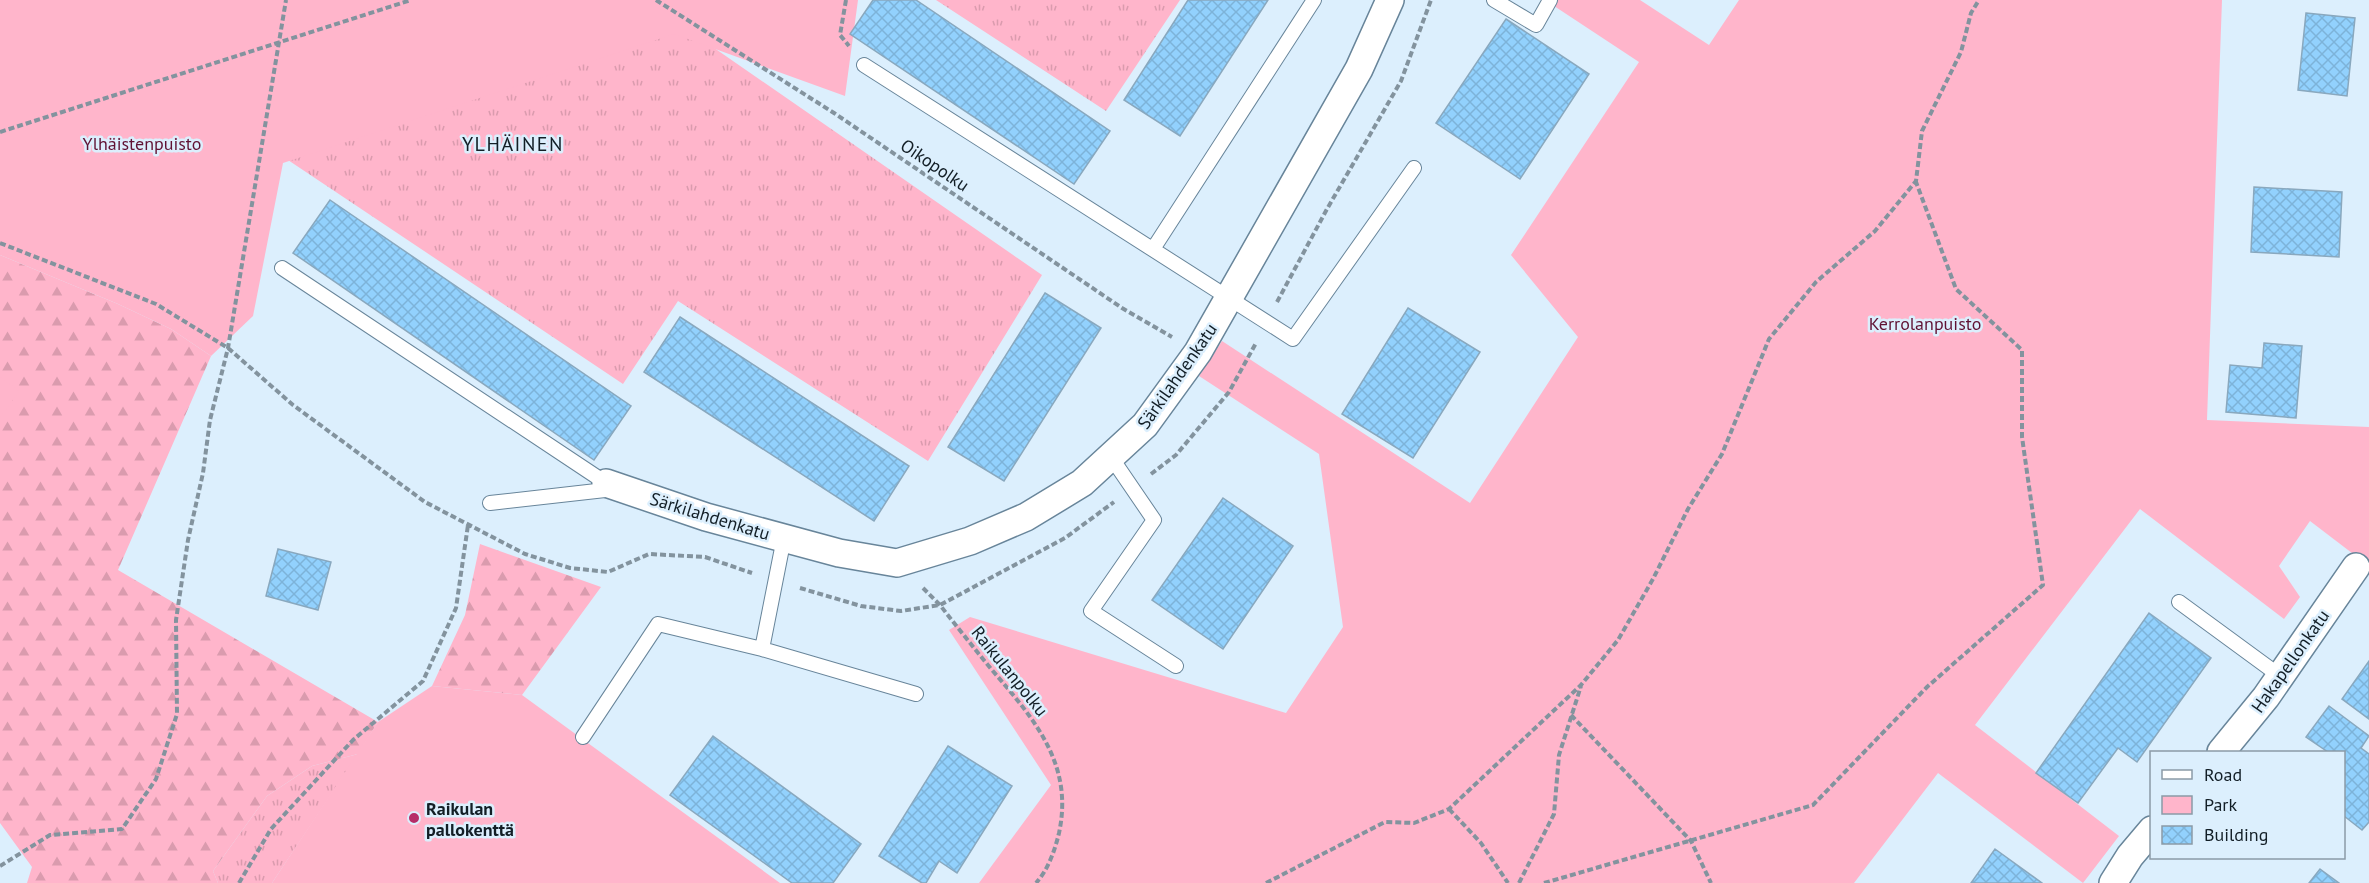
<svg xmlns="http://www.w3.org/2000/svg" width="2369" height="883" font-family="'PT Sans',sans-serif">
<defs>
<pattern id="grass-tufts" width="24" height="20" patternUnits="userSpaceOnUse" patternTransform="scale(1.5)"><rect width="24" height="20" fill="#ffb5cb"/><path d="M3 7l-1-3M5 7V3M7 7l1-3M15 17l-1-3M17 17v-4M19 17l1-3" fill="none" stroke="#da9bae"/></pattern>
<pattern id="forest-firs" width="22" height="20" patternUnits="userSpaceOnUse" patternTransform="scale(1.5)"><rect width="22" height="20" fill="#ffb5cb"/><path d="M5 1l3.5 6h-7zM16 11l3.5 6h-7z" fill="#da9bae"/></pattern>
<pattern id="building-cross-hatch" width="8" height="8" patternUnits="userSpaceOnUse" patternTransform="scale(1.5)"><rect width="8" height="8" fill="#92d1fd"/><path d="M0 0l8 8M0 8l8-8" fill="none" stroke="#7db3d9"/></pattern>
</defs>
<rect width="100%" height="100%" fill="#dceffd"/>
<path fill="url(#grass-tufts)" d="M645,0L1042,275L928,461L678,301L623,384L273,150Z
M936,0H1180L1106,111Z
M358,754L272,883H218L213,871L267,796L312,766Z"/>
<path fill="url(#forest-firs)" d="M0,255L118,304L171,329L211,356L118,570L378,722L358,754L312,766L267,796L213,871L218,883H27L32,867L0,823Z
M480,544L601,587L522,695L432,686L465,615Z"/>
<path fill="#ffb5cb" d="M0,0H858L845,96L674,34L283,163L253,316L211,356L171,329L118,304L0,255Z
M1545,0H1640L1709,45L1739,0H2222L2207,420L2369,427V566L2310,521L2279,566L2300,597L2284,619L2140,509L1975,725L2119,836L2083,883L1938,773L1854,883H979L1051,785L949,630L970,617L1286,713L1343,627L1319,454L1199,376L1222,341L1470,503L1578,337L1511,255L1639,62Z
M0,377L19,391L0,418Z
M432,686L522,695L780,883H272L378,722Z"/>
<path fill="url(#building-cross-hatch)" stroke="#89a8be" stroke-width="1.5" d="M873,0H916L1110,131L1074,184L850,34Z
M1188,0H1268L1180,136L1124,100Z
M2306,13L2355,18L2347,96L2298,90Z
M1506,19L1589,74L1520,179L1436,123Z
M2254,187L2342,192L2339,257L2251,252Z
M330,200L631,406L594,460L293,253Z
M1045,293L1101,328L1004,481L948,447Z
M1408,308L1480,352L1413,458L1342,414Z
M680,317L909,466L874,521L644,372Z
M2264,343L2302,346L2296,418L2226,412L2230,365L2262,368Z
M1223,498L1293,546L1223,649L1152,600Z
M278,549L331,562L318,610L266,596Z
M2149,613L2211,658L2137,762L2118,748L2078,803L2036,773Z
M2369,661V719L2342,699Z
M2329,706L2369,736L2361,748L2369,754V822L2362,830L2344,816V752H2328L2306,737Z
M713,736L861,844L833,883H792L670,795Z
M948,746L1012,786L957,873L939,861L926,883H922L879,856Z
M1995,849L2042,883H1971Z
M2320,869L2339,883H2309Z"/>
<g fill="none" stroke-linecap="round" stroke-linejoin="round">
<g stroke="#68859a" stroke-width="16">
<path id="lane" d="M1494,0L1536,25L1550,0
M864,65L1293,339L1414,168
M1153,249L1314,0
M282,268L606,483
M1111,457L1154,520L1091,611L1176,666
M490,503L614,489
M2179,602L2280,676
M762,649L784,538
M583,737L658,624L762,649L916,694"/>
</g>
<g stroke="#68859a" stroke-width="30">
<path id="street" d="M606,483L706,517L839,553L897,563L970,541L1026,517L1082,483L1145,425L1198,352L1359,69L1390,0
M2221,752L2266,697L2356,567
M2113,883L2130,856L2152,830"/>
</g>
<path stroke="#83939e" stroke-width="4" stroke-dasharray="6 3" stroke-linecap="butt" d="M656,0L834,113L1122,308L1172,337
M846,0L840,35L849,46
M0,132L411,0
M0,243L156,304L228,348L293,405L425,502L525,554L570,568L608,572L649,554L705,557L752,573
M1277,302L1327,209L1401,81L1431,0
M1151,474L1176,455L1229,392L1256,343
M800,588L861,606L901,611L940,605L1065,538L1114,502
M923,588L940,605C957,627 974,648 992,670C1034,719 1074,764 1059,833C1055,850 1048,870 1036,883
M1571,715L1691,841L1711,883
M1449,809L1481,843L1508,883
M0,866L50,835L122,829L156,779L177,714L176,620L188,540L203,473L210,420L228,348L286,0
M239,883L271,829L353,740L423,681L456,608L468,525
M1266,883L1385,822L1414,823L1449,809L1581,685L1618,640L1653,579L1688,509L1722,454L1769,339L1816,282L1875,231L1916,181L1922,131L1961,52L1971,13L1979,0
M1519,883L1554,814L1559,755L1581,686
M1544,883L1813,805L1927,687L2043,585L2022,437V350L1956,289L1916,182"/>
<use href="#lane" stroke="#fff" stroke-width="14"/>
<use href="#street" stroke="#fff" stroke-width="27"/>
</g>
<circle fill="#b62c68" stroke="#dceffd" stroke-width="2" cx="414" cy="818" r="6"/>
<g text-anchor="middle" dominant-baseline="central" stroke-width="5" stroke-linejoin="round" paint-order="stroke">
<g font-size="18" fill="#601234" stroke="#dceffd">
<text x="142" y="143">Ylhäistenpuisto</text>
<text x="1925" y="323">Kerrolanpuisto</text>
</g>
<g font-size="18" fill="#121e26" stroke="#dceffd">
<text transform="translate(935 165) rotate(34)">Oikopolku</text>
<text transform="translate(1177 376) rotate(-55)">Särkilahdenkatu</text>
<text transform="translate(710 516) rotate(17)">Särkilahdenkatu</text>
<text transform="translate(2290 661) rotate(-55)">Hakapellonkatu</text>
<text transform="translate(1010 671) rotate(51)">Raikulanpolku</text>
</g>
<g font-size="18" font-weight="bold" fill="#121e26" stroke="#dceffd" text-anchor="start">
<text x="426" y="808">Raikulan<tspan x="426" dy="21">pallokenttä</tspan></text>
</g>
<g font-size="20" letter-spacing="1.5" fill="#121e26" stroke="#dceffd">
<text x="513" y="144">YLHÄINEN</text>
</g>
</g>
<rect x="2150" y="751" width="195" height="108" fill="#dceffd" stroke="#8b9ba7" stroke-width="1.5"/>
<rect x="2162" y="770" width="30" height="9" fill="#ffffff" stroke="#8b9ba7" stroke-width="1.5"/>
<text x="2204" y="781" font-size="18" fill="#121e26">Road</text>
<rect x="2162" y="796" width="30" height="18" fill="#ffb5cb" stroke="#8b9ba7" stroke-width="1.5"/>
<text x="2204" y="811" font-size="18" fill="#121e26">Park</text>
<rect x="2162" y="826" width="30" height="18" fill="url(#building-cross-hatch)" stroke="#8b9ba7" stroke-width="1.5"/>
<text x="2204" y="841" font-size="18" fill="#121e26">Building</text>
</svg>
